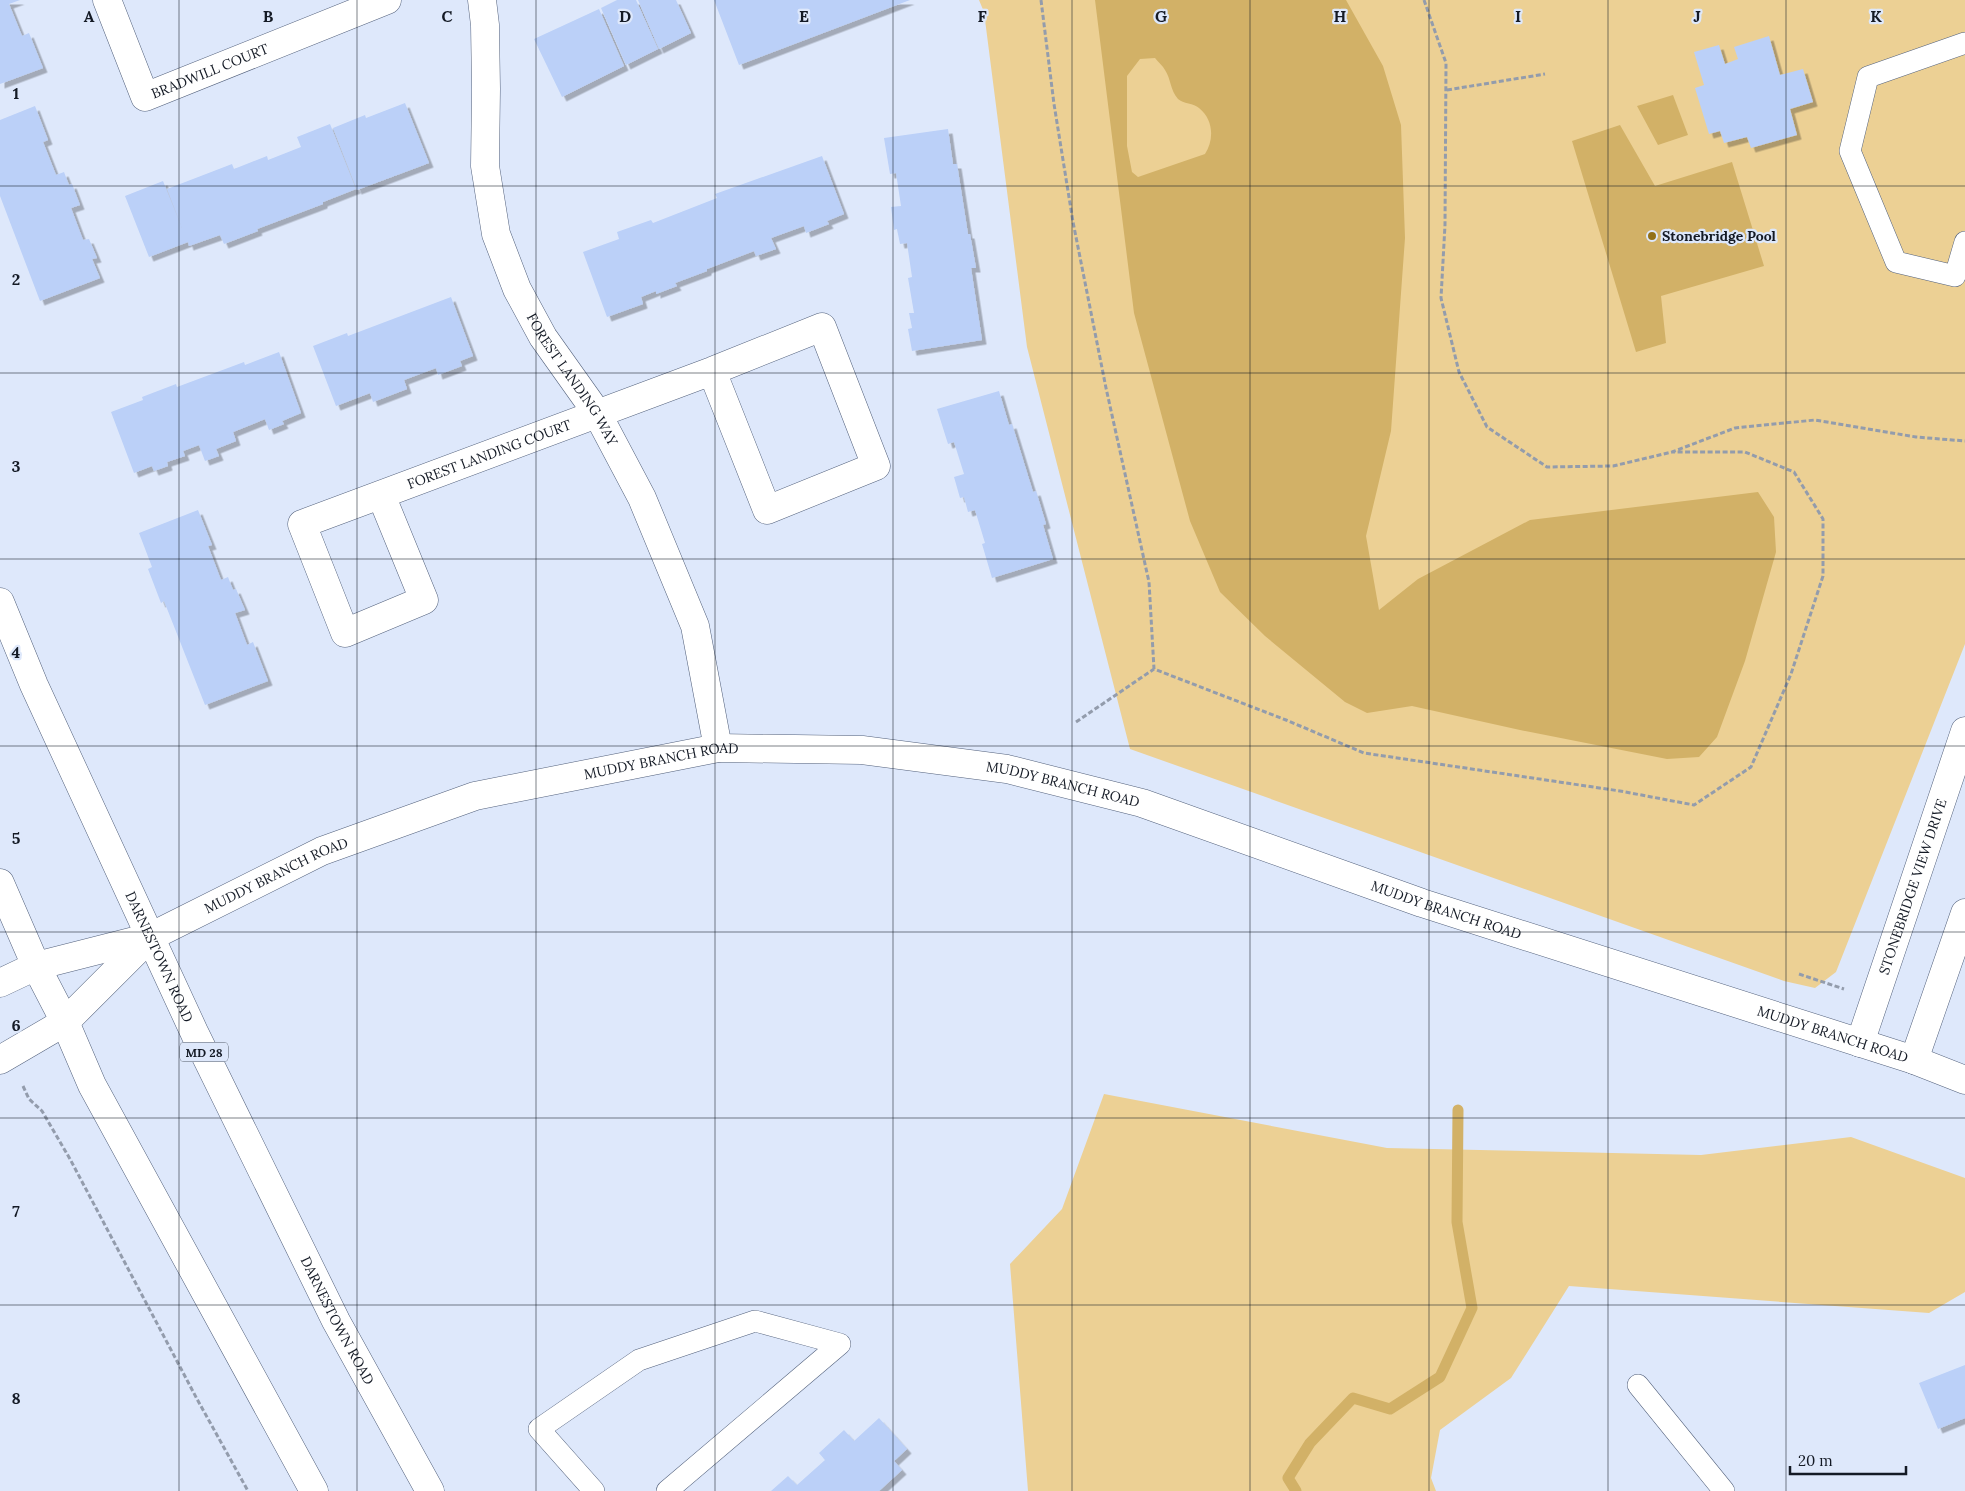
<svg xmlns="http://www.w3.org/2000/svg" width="1965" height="1491" font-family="Lora,serif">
<defs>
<filter id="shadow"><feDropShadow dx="4.5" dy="4.5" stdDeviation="0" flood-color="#0004"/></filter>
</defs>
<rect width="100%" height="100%" fill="#dee8fb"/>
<path fill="#ecd094" d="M979,0H1965V644L1836,972L1815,988L1784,981L1130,749L1027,347L984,12Z
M1104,1094L1387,1148L1701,1155L1851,1137L1965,1178V1292L1929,1313L1569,1286L1511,1378L1440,1430L1431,1478L1436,1491H1028L1010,1264L1062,1209Z"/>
<path fill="#d2b167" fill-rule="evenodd" d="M1095,0H1346L1383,66L1401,125L1405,238L1391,431L1366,536L1379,610L1418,579L1530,520L1758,492L1774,517L1776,552L1745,661L1717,737L1699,757L1667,759L1520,730L1412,706L1367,713L1345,702L1265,636L1220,592L1190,521L1134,313ZM1155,58C1158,62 1163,66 1165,70C1171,79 1170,90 1178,99C1183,104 1194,103 1199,108C1214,120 1214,140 1205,154L1138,177L1132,172L1127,146V76L1140,59Z
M1673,95L1688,135L1658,145L1637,106Z
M1620,125L1655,186L1732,162L1764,266L1661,296L1666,343L1636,352L1572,141Z"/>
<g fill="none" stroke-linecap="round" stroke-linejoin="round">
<path stroke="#d2b167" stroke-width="11" d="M1296,1491L1288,1478L1310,1443L1353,1398L1390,1409L1440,1377L1472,1308L1457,1222L1458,1110"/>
</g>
<path fill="#bbd0f8" filter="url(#shadow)" d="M0,0H20L9,4L22,36L29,33L43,68L0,84Z
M617,0H636L658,49L626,65L601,8Z
M638,0H676L691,33L659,49Z
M714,0H910L739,65Z
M599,9L624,66L562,97L534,39Z
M1769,36L1780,75L1803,69L1813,102L1790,109L1797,135L1751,148L1747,137L1724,143L1720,131L1709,134L1695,88L1704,85L1694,52L1719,45L1725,64L1738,59L1734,47Z
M405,103L429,163L357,190L333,128L365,115L366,118Z
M35,106L48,140L43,142L56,175L64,172L69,185L72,184L80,205L71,208L83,240L89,239L97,258L92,259L100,278L40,301L0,196V120Z
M330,124L356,189L323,202V204L257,229L258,231L224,244L220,235L189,246L188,242L149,257L125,196L163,181L182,228L167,189L232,164L234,169L267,156L268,160L301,147L297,137Z
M948,129L953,164H957L968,234H970L976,268H971L982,340L912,351L908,329L912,328L909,313H914L908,278L912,277L907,243L900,244L897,229L894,230L891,207L901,206L896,173L890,174L884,138Z
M822,156L844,214L827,221L829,224L806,233L804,226L771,238L776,249L756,256L754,251L707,269V271L675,283L677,286L656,294V291L641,297L643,304L607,317L583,252L619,239L617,232L651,220L653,223L717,198L715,194Z
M451,297L473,356L460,361L462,366L438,375L436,368L404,380L407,389L373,402L370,393L336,406L313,346L347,333L348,336Z
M279,352L301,413L282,421L284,424L269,430L265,419L233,432L236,441L216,449L219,456L205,461L199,445L183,451L185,456L167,462L168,466L154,471L152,466L134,473L111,412L143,400L142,397L176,384L177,387L244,362L245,365Z
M999,391L1009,425L1012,424L1033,492L1036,491L1046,524L1043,525L1053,559L992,578L982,544L985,543L975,510L968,512L964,497L960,498L954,477L964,474L954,442L948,444L937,409Z
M198,510L212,545L208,546L221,580L228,577L233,590L236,589L245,610L235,613L247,645L253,642L268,681L205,705L164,601L161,603L148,569L152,567L139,533Z
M1965,1365V1418L1938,1429L1919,1383Z
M879,1418L907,1449L894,1461L902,1470L879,1491H771L788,1476L797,1485L825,1460L819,1453L844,1430L854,1441Z"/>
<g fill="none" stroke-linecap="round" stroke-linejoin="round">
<g stroke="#53617c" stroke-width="22">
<path id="service" d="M1965,43L1868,77L1850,151L1896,262L1955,276L1965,242
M1638,1385L1724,1491
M594,1491L539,1429L639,1360L755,1321L840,1344L667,1491"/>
</g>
<g stroke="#53617c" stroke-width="29">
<g id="minor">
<path id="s1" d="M107,0L145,97L387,0"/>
<path id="s2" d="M482,0L485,25L486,89L485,166L496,234L517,289L543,337L597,413L642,498L695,626L718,748"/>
<path id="s3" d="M381,495L424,600L345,633L302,524L712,371L822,327L876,466L767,510L712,371"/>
</g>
</g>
<g stroke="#53617c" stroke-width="29">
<g id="tertiary">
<path id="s4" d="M1860,1043L1965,731"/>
<path d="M1914,1060L1965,913"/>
</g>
</g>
<g stroke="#53617c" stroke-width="29">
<g id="secondary">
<path id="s5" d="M0,983L36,966L150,937L322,851L475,796L718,748L862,750L1007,769L1142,803L1422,903L1914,1060L1965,1080"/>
<path d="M0,1060L65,1022L150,937"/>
</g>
</g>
<g stroke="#53617c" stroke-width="29">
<g id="primary">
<path id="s6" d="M0,602L34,685L195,1034L336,1321L430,1491"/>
<path d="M0,883L36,966L65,1022L92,1085L314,1491"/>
</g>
</g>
<path stroke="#939cac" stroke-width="3" stroke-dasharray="5 2.5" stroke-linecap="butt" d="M1041,0L1054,104L1073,222L1106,388L1149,582L1154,669
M1424,0L1446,63L1445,225L1441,298L1459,372L1487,427L1547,467L1613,466L1672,452L1735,428L1815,420L1916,437L1965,441
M1447,90L1545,74
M1076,722L1154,669L1286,720L1364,753L1620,791L1694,805L1751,767L1791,674L1823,576V519L1794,472L1745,452H1672
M1799,974L1844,989
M23,1086L29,1099L42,1111L70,1159L197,1399L248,1491"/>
<use href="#service" stroke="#fff" stroke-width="21"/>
<use href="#minor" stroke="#fff" stroke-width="28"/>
<use href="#tertiary" stroke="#fff" stroke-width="28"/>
<use href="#secondary" stroke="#fff" stroke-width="28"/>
<use href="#primary" stroke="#fff" stroke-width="28"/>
</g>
<path fill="none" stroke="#141a25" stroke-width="1" stroke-opacity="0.55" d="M179,0V1491M357,0V1491M536,0V1491M715,0V1491M893,0V1491M1072,0V1491M1250,0V1491M1429,0V1491M1608,0V1491M1786,0V1491M0,186H1965M0,373H1965M0,559H1965M0,746H1965M0,932H1965M0,1118H1965M0,1305H1965"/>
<circle fill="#937118" stroke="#dee8fb" stroke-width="2" cx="1652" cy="236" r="5"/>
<g text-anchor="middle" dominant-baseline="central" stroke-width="4.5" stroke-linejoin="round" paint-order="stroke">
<rect fill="#dee8fb" stroke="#515865" stroke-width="1" x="180" y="1042.5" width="48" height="19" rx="4"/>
<g font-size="12" font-weight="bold" fill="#141a25">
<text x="204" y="1052">MD 28</text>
</g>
<g font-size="14" fill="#141a25" stroke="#dee8fb">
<text stroke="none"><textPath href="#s1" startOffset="174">BRADWILL COURT</textPath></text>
<text stroke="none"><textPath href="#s2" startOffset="400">FOREST LANDING WAY</textPath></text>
<text stroke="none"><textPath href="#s3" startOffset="516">FOREST LANDING COURT</textPath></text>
<text stroke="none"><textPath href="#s5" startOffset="702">MUDDY BRANCH ROAD</textPath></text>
<text stroke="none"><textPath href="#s5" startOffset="1108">MUDDY BRANCH ROAD</textPath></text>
<text stroke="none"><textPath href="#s5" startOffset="298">MUDDY BRANCH ROAD</textPath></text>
<text stroke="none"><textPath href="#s4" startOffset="165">STONEBRIDGE VIEW DRIVE</textPath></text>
<text stroke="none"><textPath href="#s5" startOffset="1512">MUDDY BRANCH ROAD</textPath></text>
<text stroke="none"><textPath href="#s6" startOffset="389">DARNESTOWN ROAD</textPath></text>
<text stroke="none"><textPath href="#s5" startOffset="1918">MUDDY BRANCH ROAD</textPath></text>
<text stroke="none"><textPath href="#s6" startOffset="794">DARNESTOWN ROAD</textPath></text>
</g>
<g font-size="14" font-weight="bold" fill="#141a25" stroke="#dee8fb" text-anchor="start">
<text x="1662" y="236">Stonebridge Pool</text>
</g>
</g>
<g font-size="16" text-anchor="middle" font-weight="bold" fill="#141a25" stroke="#dee8fb" stroke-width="4.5" stroke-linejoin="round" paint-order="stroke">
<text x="89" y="22">A</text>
<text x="268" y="22">B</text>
<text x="447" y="22">C</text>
<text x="625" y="22">D</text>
<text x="804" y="22">E</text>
<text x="982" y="22">F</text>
<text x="1161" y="22">G</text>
<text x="1340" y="22">H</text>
<text x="1518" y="22">I</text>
<text x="1697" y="22">J</text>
<text x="1876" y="22">K</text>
<text x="16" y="99">1</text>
<text x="16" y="285">2</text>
<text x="16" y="472">3</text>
<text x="16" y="658">4</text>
<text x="16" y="844">5</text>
<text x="16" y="1031">6</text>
<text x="16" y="1217">7</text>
<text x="16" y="1404">8</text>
</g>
<path d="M1790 1466v8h116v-8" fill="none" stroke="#141a25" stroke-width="2.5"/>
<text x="1798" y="1466" font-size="15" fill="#141a25" stroke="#dee8fb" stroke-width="4" paint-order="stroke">20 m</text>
</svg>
